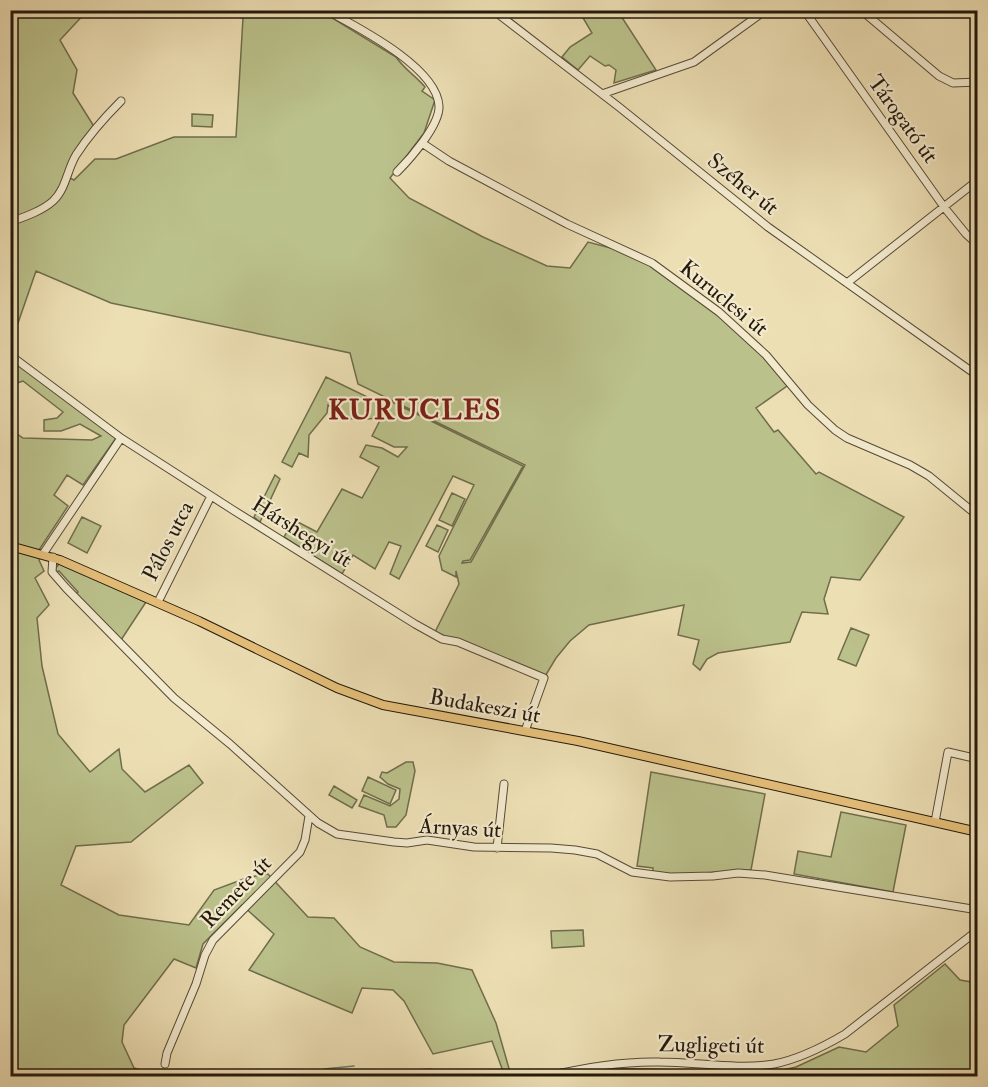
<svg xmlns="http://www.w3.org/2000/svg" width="988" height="1087" font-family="'IM FELL Double Pica',serif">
<rect width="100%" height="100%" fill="#eddfb4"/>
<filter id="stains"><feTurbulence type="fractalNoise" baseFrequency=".00333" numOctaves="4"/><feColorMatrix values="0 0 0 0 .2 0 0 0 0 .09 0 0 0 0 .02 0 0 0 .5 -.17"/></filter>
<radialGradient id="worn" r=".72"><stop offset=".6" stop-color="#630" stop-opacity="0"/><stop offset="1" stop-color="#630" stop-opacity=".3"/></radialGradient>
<path fill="#bbc18b" stroke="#6f6d4c" stroke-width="1.5" d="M11,11H87L60,40L77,70L73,93L95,128L75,157L68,177L74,180L95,159H116L174,137H236L243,18L199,11H321L396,57C404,69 416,76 425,87L422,91L435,100L424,133L390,178L409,198L483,237L547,266L570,268L588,242L626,252L645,259L719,312L790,384L756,408L774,432L778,430L816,474L819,472L904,517L860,580L831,577L824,599L828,614L802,612L790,642L718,653L707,659L700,670L693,664L699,640L678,635L684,605L589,625L570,641L556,658L544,678L435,632L459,584L456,571V577L442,570L439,556L474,485L453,476L399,579L390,574L401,546L389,542L375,569L353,555L342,574L284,537L294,520L317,532L342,489L362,498L379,467L360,457L366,445L382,448L398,457L407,447H394L372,436L390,401L523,466L470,560L463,561L462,563L471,562L525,465L358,384L350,353L111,303L36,271L17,326L16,357L14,360L116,438L83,485L67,475L54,495L68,506L39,550V560L44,571L35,578L49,605L37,618L42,666L58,734L90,772L119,749L122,769L145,792L189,765L203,783L131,842L76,846L61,885L119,915L189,925L214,890L249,877L268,874L308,917L334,918L360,947L394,962L437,963L472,970L496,1023L510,1072L504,1074L492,1041L433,1054L404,1001L393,990L362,988L352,1013L249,970L274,934L242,905L203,944L196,968L174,959L124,1025L122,1042L134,1068L163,1076H11V430L23,438L92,440L101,436L80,424L61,431H44V420L57,418L63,412L23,381L17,383L11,392Z
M579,11H629L621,16L656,70L614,83L616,70L609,65L605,66L590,56L578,70L562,57L570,47L592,33Z
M192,114L213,115L212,127L192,126Z
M326,377L384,405L377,418L358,420L337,416L336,410L328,405L327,413L309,435L308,457L299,453L292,467L282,462Z
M275,475L280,479L260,522L254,517Z
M452,493L465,499L452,526L439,520Z
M82,517L101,526L87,553L68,543Z
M437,525L448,530L438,552L426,546Z
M59,564L146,602L121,640L76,594L78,592L59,571L57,572L55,569Z
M851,628L869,635L856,666L838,659Z
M406,762H413L415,771L406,815L396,827H387L384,815L359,806L364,795L390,806L399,799L400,789L388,784L380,777L382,772L387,773Z
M651,772L765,794L751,870L686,874H653V868L637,866Z
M368,777L396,790L390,804L362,791Z
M334,786L357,800L352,808L329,795Z
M841,812L906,825L893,892L794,874L798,851L831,857Z
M583,930L584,946L552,948L551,931Z
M945,964L960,980L977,983V1076H745V1074L774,1072L796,1067L839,1047L866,1052L898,1026L894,1005Z
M604,1068L678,1070L681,1076H597Z
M431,1069L435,1076H339V1075Z"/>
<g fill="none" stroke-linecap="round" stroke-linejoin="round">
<path stroke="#6b7a72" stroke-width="1.5" d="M324,1069L354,1066"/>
<g stroke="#564a36" stroke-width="9">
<path id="minor" d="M326,10C357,27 437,67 439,106C440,125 410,159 397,172
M493,10L619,107L768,227L978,376
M804,10L944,207L966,234L978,245
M861,10L939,76L953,83L978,82
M602,94L694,62L766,10
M422,143L449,161L567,224L652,263L719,312L766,355L808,405L835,430L847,438L910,465L929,476L978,516
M10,222C24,217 42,211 53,201C66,189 67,170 76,155C89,135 104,118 121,101
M847,283L978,180
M10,355L121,438L233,510L415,624L442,639L458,642L544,678L525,731
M43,554L121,438
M53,557L52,572L66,588L174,698L230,744L318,823L337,834L394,842L407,843L427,840L474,847L551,848L575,850L597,854L632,872L670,877L713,876L738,873L765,875L978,910
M158,602L211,496
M935,822L948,752L978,759
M497,848L504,784
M165,1064L167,1053L196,984L205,955L213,940L300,852L305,840L309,816
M547,1076C584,1068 622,1061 660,1062C697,1062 737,1070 774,1064C800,1059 823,1047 845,1034L978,930"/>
</g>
<g stroke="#23190c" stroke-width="10">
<path id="major" d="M10,546L60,560L199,621L337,688L383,705L578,741L978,832"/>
</g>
<use href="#minor" stroke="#f3eace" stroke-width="7"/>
<use href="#major" stroke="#e6c07a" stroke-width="8"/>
</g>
<g text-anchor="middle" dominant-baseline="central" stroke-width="4.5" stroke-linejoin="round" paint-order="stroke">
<g font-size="22" fill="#23190c" stroke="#f3eace">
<text transform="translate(903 119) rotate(54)">Tárogató út</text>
<text transform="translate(743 184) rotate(39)">Széher út</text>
<text transform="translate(724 298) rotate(39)">Kuruclesi út</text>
<text transform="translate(302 532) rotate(32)">Hárshegyi út</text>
<text transform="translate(168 541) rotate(-63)">Pálos utca</text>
<text transform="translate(485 706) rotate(10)">Budakeszi út</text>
<text transform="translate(460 828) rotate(3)">Árnyas út</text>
<text transform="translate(236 892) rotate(-46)">Remete út</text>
<text transform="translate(711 1045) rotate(1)">Zugligeti út</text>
</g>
<g font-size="28" font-weight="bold" letter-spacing="1.5" fill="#7a1f14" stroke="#f3eace">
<text x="415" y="410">KURUCLES</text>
</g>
</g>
<rect width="988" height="1087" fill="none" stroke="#eddfb4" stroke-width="36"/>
<rect x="12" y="12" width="964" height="1063" fill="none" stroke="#23190c" stroke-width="3"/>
<rect x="18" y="18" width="952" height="1051" fill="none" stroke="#23190c" stroke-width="1.5"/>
<rect width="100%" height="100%" filter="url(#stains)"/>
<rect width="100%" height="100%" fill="url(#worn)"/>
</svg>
